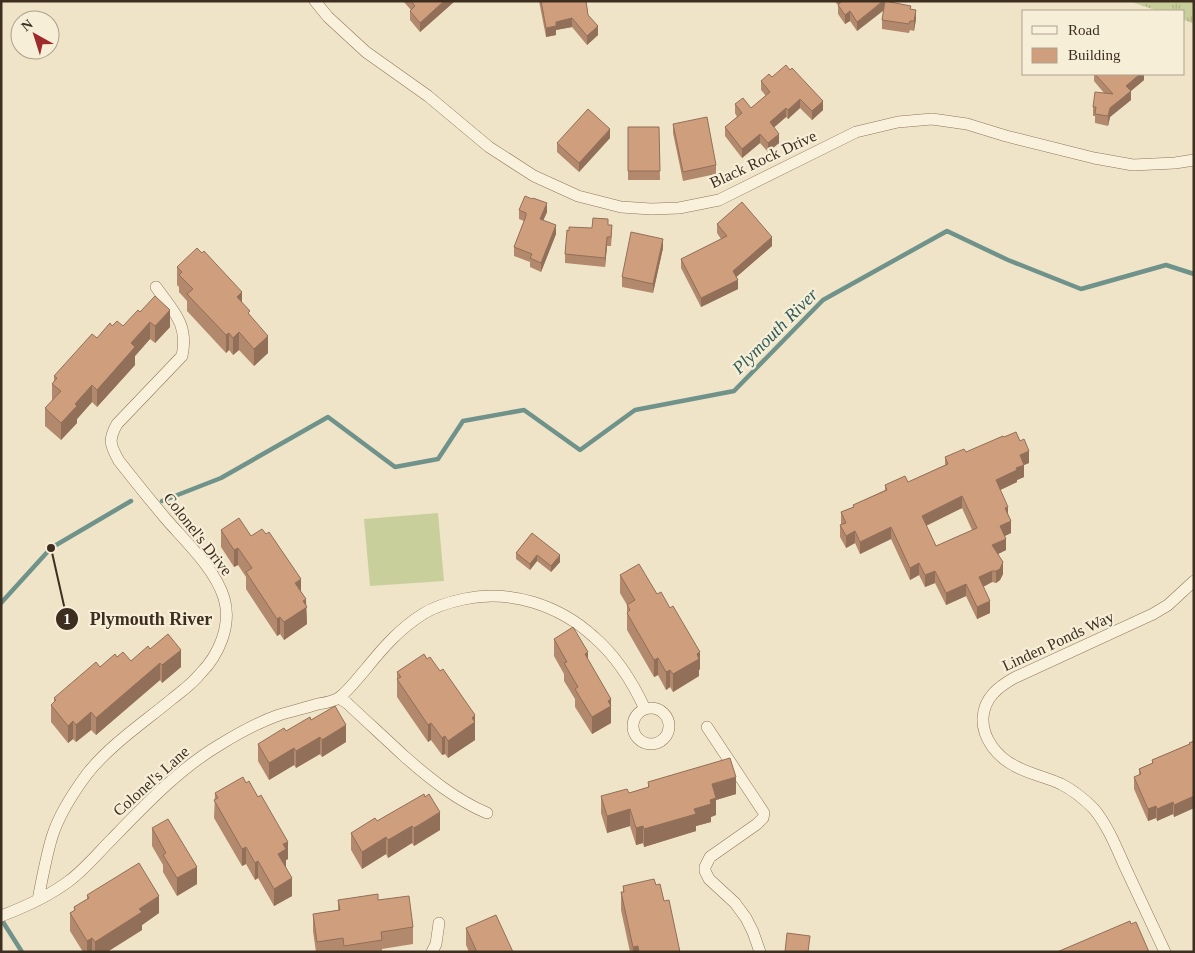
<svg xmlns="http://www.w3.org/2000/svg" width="1195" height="953" font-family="Georgia,serif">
<defs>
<pattern id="grass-tufts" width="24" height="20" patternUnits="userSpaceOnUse" patternTransform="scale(1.25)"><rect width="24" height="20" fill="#c9cf9b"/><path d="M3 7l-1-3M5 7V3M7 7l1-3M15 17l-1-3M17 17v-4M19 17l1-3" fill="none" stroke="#aeb285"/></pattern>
</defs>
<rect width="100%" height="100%" fill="#f0e4c8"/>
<path fill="url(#grass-tufts)" d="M1129,1H1194V24L1184,20V11H1158Z"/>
<path fill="#c9cf9b" d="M438,513L444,581L370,586L364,519Z"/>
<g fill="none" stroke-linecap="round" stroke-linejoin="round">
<path stroke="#6f938a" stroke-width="4.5" d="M162,501L221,478L328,417L395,467L438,459L463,421L524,410L580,450L635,410L734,391L823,300L947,231L1008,260L1081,289L1166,265L1194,274
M1,603L51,548L131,501
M3,922L22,952"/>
<g stroke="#8d765c" stroke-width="12">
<path id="street" d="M315,1L328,17L366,52L428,96L489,147L534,176L578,196L621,207L651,209L679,208L719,200L856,132L898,122L932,119L967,124L1006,136L1094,158L1133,165L1175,163L1194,160
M339,698L347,703C366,721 385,738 404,756C429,778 456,800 487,813
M633 726a18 18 0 1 1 36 0a18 18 0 1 1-36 0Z
M707,727L764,813L763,818L757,824L710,857L705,867V871L709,879L735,903L746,918L753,932L760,952
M38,900C42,879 46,857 52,837C59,814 73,793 87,774C110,745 143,723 172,699C182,691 192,684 200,674C219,655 232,625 224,598C215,569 186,542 166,519C150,500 134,480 119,461C110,445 108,440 117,424L182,356C189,324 173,311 156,287
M1,916C25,907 49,896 69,881C85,869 98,853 112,839C146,804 180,768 221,744C239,733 259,722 279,715C292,711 305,708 318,704C325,703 335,701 340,697C350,689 357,679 365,670C382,649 399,629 423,614C434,607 450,602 464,599C510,589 559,605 594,637C616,656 633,683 645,709
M432,952L436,944L439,923
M1165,952C1152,924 1139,897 1126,869C1117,849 1108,826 1094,809C1084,799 1073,790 1061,784C1046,777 1029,774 1015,766C997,757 982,738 983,718C984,698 998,687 1014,678L1153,614L1168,605L1194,581"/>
</g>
<use href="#street" stroke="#faf1dc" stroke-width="11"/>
</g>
<path fill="#b2896c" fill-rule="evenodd" d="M403,1H455L420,32L410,20V11L411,10Z
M539,1H586L588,15L598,35L587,45L572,27L556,30V35L546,37Z
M836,1H884V8L911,10L916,19L914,31L910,30L909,33L882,29V20L884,10L857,31L850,21L845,24L838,14V5L836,3Z
M1094,74H1144V80L1131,91V100L1110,117L1108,126L1095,123V116H1093V107L1104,93L1094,81Z
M772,77L823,110L812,120L800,108L788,119L786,117L774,127L779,143L768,152L760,143L742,158L725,136V127L737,117L735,113V104L751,108L766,96L761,90V81Z
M673,124L716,165V174L683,181L673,133Z
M628,127H659L660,180H628Z
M610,138L579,172L557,152V143Z
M519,210L547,212L543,220L556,234L541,272L530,267V262L514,256V247L524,221L519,219Z
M717,224L772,246L736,277L738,289L701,307L681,268V259L721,239L717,233Z
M608,225L612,234L611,246H607L605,267L565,263V254L569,231L592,228Z
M663,248L653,293L622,287V277Z
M177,267L242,303L250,316L268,353L254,366L239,350L233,355L229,350L226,353L187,311V301L179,292V287L177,285Z
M140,312L170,327L155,343L150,339L135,356V365L97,407L92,402L77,419V423L61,440L45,426V408L52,401V384L54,381V376L97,338L112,326H123Z
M1004,437L1029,463L1024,465V477L1017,480V482L1000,490L1008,515L1011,533L1005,536L1006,550L998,554L1003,574L1000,580L996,583L992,582L983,587L990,613L977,619L966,596L946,605L935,583L925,587L919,575L910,580L891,539L860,554L855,543L846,548L840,537V525H841V512L853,507V505L885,490V485L908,482L945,465V457L966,452ZM962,508L972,530L936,546L926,525Z
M221,530L251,536L301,592L306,605L307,624L284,640L280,634L277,636L246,589V577L238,565L234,567L221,547Z
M532,533L560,562L551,572L537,561L530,570L516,559V553Z
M620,575L700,669L699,670V676L673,692L670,687L666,690L658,675L654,677L627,630V605L620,593Z
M554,639L588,660L611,699V723L592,734L575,707V699L564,681V674L554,656Z
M150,649L181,667L162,683L160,680L96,735L91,730L76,742L73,739L68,743L51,722V705L54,702V698L100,667L117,657L131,661Z
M427,659L440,671L475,715V740L448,758L445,754L442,755L431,740L428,742L397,697V672Z
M311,720L346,742L322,757L320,754L296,768L294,765L269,780L258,761V744Z
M1194,741V808L1174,817L1173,814L1157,821L1156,818L1148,821L1134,789V777L1139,775V769L1152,763V760L1189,744Z
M648,782L736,794L716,800V815L711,817V822L696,826V831L644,847L643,843L636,845L630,826L607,833L601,813V796L629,793L648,787Z
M215,793L288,859L286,860V867L292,896L274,906L258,878L255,880L246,864L242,866L214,818Z
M377,821L440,830L414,846L412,843L388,858L386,854L362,869L351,850V833Z
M152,828L197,884L177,896L163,872V865L152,846Z
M656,885L664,901L680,952H630L621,910V892H623V886Z
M87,895L159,913L142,925V930L107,952H83L70,931V913L74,911V907L87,899Z
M338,900H378L413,927V944L382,949V952H316L313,931V914L338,910Z
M466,928L513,952H469L466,945Z"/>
<path fill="#916f58" d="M444,1H455L420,32V23Z
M884,1V10L857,31V22Z
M916,10V19L914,31V21Z
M850,11V21L845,24V15Z
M572,18V27L556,30V35L546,37V28L556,22Z
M598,26V35L587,45V36Z
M1140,74H1144V80L1126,95V86Z
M1131,91V100L1110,117L1108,126V116L1110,108Z
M800,99V108L788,119V110Z
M823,101V110L812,120V111Z
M786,108V117L770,131V122Z
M610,129V138L579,172V163Z
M760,134V143L742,158V149Z
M779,134V143L768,152V143Z
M547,203V212L540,228V219Z
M556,225V234L541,272V263Z
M607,237V246L605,267V258Z
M772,237V246L733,280V271Z
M663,239V248L653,293V284Z
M738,280V289L701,307V298Z
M242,292V309L237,297Z
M170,310V327L155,343V326Z
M150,322V339L135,356V365L97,407V390L131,343Z
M239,332V350L233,355V338Z
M229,333V350L226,353V335Z
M268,336V353L254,366V349Z
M92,385V402L77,419V423L61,440V423L75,404Z
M1029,451V463L1024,465V477L1017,480V482L996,492V480L1016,468L1020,455Z
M962,496V508L922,528V516Z
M1008,507V519L1005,508Z
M1011,521V533L1000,538V526Z
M891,527V539L860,554V542Z
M855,531V543L846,548V536Z
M1006,539V550L992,557V545Z
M238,548V565L234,567V550Z
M537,555V561L530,570V564Z
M560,555V562L551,572V566Z
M1003,562V574L1000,580L996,583V571Z
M919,563V575L910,580V568Z
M935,571V583L925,587V575Z
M992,571V582L979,589V577Z
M301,579V597L295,583Z
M966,584V596L946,605V593Z
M306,599L307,624L284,640V622L303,601Z
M990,601V613L977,619V607Z
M280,617V634L277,636V619Z
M181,650V667L162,683V665Z
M588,652V669L585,654Z
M700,652V669L699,670V676L673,692V674L697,654Z
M658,658V675L654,677V660Z
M160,663V680L96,735V718Z
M670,670V687L666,690V672Z
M611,699V723L592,734V717L608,701Z
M91,712V730L76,742V725Z
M475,715V740L448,758V741Z
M73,721V739L68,743V726Z
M431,723V740L428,742V725Z
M346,725V742L322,757V740Z
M445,736V754L442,755V738Z
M320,737V754L296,768V751Z
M294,748V765L269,780V763Z
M736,777V794L716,800V815L711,817V822L696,826V831L644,847V829L694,809L710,800L712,784Z
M1194,791V808L1174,817V805Z
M1173,802V814L1157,821V809Z
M1156,806V818L1148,821V809Z
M630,809V826L607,833V816Z
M440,812V830L414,846V828Z
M412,826V843L388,858V840Z
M643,826V843L636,845V828Z
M386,837V854L362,869V852Z
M288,842V859L286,860V867L278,871V854L283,844Z
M246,847V864L242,866V849Z
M258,861V878L255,880V863Z
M197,867V884L177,896V878Z
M292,878V896L274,906V889Z
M159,896V913L142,925V930L107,952H95V942L139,909Z
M92,938V952H87V941Z
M638,946V952H633V947Z"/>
<path fill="#cf9f7d" stroke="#916f58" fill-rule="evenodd" d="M411,1H444L420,23L410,11L415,6Z
M541,1H586L588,15L598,26L587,36L572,18L556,22V26L546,28Z
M842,1H883L857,22L850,11L845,15L838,5Z
M885,1L911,6L910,9L916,10L914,21H910L909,24L882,20Z
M786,65L790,70L792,68L823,101L812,111L800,99L788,110L786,108L770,122L779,134L768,143L760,134L742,149L725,127L742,113L735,104L743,98L751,108L770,92L761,81L769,74L772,77Z
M1095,74H1140L1126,86L1131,91L1110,108L1108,116L1095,114L1096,107H1093L1095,92L1113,94Z
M588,109L610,129L579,163L557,143Z
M707,117L716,165L683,172L673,124Z
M628,127H659L660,171H628Z
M525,196L532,199L533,198L547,203L540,219L556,225L541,263L530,258L532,254L514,247L526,216V213L519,210Z
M742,202L772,237L733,271L738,280L701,298L681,259L727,236L717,224Z
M593,218L608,219V225H612L611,237H607L605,258L565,254L567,230L569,231V227L592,228Z
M631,232L663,239L653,284L622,277Z
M197,248L202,253L204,251L242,292L237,297L250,311L248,313L268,336L254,349L239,332L233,338L229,333L226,335L187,294L193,289L179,275L182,272L177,267Z
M155,296L170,310L155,326L150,322L131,343L135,347L97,390L92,385L75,404L77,406L61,423L45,408L61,391L52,384L57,378L54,376L92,334L97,338L110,323L112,326L117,321L123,326L138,310L140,312Z
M1016,432L1020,441L1024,439L1029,451L1020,455L1024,465L1016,468L1017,470L996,480L1008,507L1005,508L1011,521L1000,526L1006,539L992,545L1003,562L1000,569L996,571H992L979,577L990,601L977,607L966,584L946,593L935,571L925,575L919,563L910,568L891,527L860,542L855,531L846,536L840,525L846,523L841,512L854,507L853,505L887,490L885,485L905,476L908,482L948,464L945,457L964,449L966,452L1003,436L1004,437ZM962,496L977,528L936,546L922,516Z
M239,518L251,536L262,529L266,534L269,532L301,579L295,583L306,599L303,601L307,607L284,622L280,617L277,619L246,572L252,568L238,548L234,550L221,530Z
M532,533L560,555L551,566L537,555L530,564L516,553Z
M639,564L657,594L661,592L670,608L673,606L700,652L697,654L699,659L673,674L670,670L666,672L658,658L654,660L627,613L630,610L627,605L635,600L620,575Z
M573,627L588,652L585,654L611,699L608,701L611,706L592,717L575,689L578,687L564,663L567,662L554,639Z
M168,634L181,650L162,665L160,663L96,718L91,712L76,725L73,721L68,726L51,705L56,700L54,698L96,662L100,667L115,654L117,657L123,652L131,661L148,646L150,649Z
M424,654L427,659L430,657L440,671L443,669L475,715L472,718L475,722L448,741L445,736L442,738L431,723L428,725L397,679L401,677L397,672Z
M335,706L346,725L322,740L320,737L296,751L294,748L269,763L258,744L284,728L286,731L310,717L311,720Z
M1194,741V791L1193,792L1194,796L1174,805L1173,802L1157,809L1156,806L1148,809L1134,777L1141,774L1139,769L1153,763L1152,760L1190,744L1189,743Z
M730,758L736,777L712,784L716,798L710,800L711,804L694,809L696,814L644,829L643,826L636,828L630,809L607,816L601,796L627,789L629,793L649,787L648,782Z
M243,777L246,783L249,781L258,797L261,795L288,842L283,844L286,849L278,854L292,878L274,889L258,861L255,863L246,847L242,849L214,800L218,798L215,793Z
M424,794L425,797L429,794L440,812L414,828L412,826L388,840L386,837L362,852L351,833L375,818L377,821Z
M168,819L197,867L177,878L163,855L166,853L152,828Z
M139,863L159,896L139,909L142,912L95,942L92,938L87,941L70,913L75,910L74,907L89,898L87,895Z
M654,879L656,885L660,884L664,901L669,900L680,952H639L638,946L633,947L621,892H624L623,886Z
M378,894V900L409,896L413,927L381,932L382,940L344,946L343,938L317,942L313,914L340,910L338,900Z
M496,915L513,952H477L466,928Z
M1130,921L1131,924L1136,922L1149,952H1057Z
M787,933L810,936L808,952H785Z"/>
<g text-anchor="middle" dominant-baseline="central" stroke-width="4.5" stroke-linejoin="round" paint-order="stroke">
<g font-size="16" fill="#3d2e20" stroke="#f7eed8">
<text transform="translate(763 159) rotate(-25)">Black Rock Drive</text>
<text transform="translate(198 534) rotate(52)">Colonel's Drive</text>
<text transform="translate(1058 641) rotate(-25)">Linden Ponds Way</text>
<text transform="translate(151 781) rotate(-42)">Colonel's Lane</text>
</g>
<g font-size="18" font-style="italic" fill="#2f5d5a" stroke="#f7eed8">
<text transform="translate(775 331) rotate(-45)">Plymouth River</text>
</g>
</g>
<path fill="none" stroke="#3d2e20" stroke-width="2" d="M51 548L67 619"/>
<g fill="#3d2e20" stroke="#f7eed8" stroke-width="2">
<circle cx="51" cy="548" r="5"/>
<circle cx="67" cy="619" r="12"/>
</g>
<g font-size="15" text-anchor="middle" font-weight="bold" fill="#fff">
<text x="67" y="624">1</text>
</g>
<g font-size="18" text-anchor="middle" font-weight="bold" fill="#3d2e20" stroke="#f7eed8" stroke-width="4.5" stroke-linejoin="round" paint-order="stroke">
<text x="151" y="625">Plymouth River</text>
</g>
<rect width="1195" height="953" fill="none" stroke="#3d2e20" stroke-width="5"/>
<rect x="1022" y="10" width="162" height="65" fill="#f7eed8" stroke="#ada18e"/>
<rect x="1032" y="26" width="25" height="8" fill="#faf1dc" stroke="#ada18e"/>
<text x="1068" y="35" font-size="15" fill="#3d2e20">Road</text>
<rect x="1032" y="48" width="25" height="15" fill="#cf9f7d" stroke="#ada18e"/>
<text x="1068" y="60" font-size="15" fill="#3d2e20">Building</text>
<g transform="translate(35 35) rotate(321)"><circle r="24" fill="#f7eed8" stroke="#ada18e"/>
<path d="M0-4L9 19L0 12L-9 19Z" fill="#9e2a2b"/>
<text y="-8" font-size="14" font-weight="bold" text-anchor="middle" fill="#3d2e20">N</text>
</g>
</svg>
